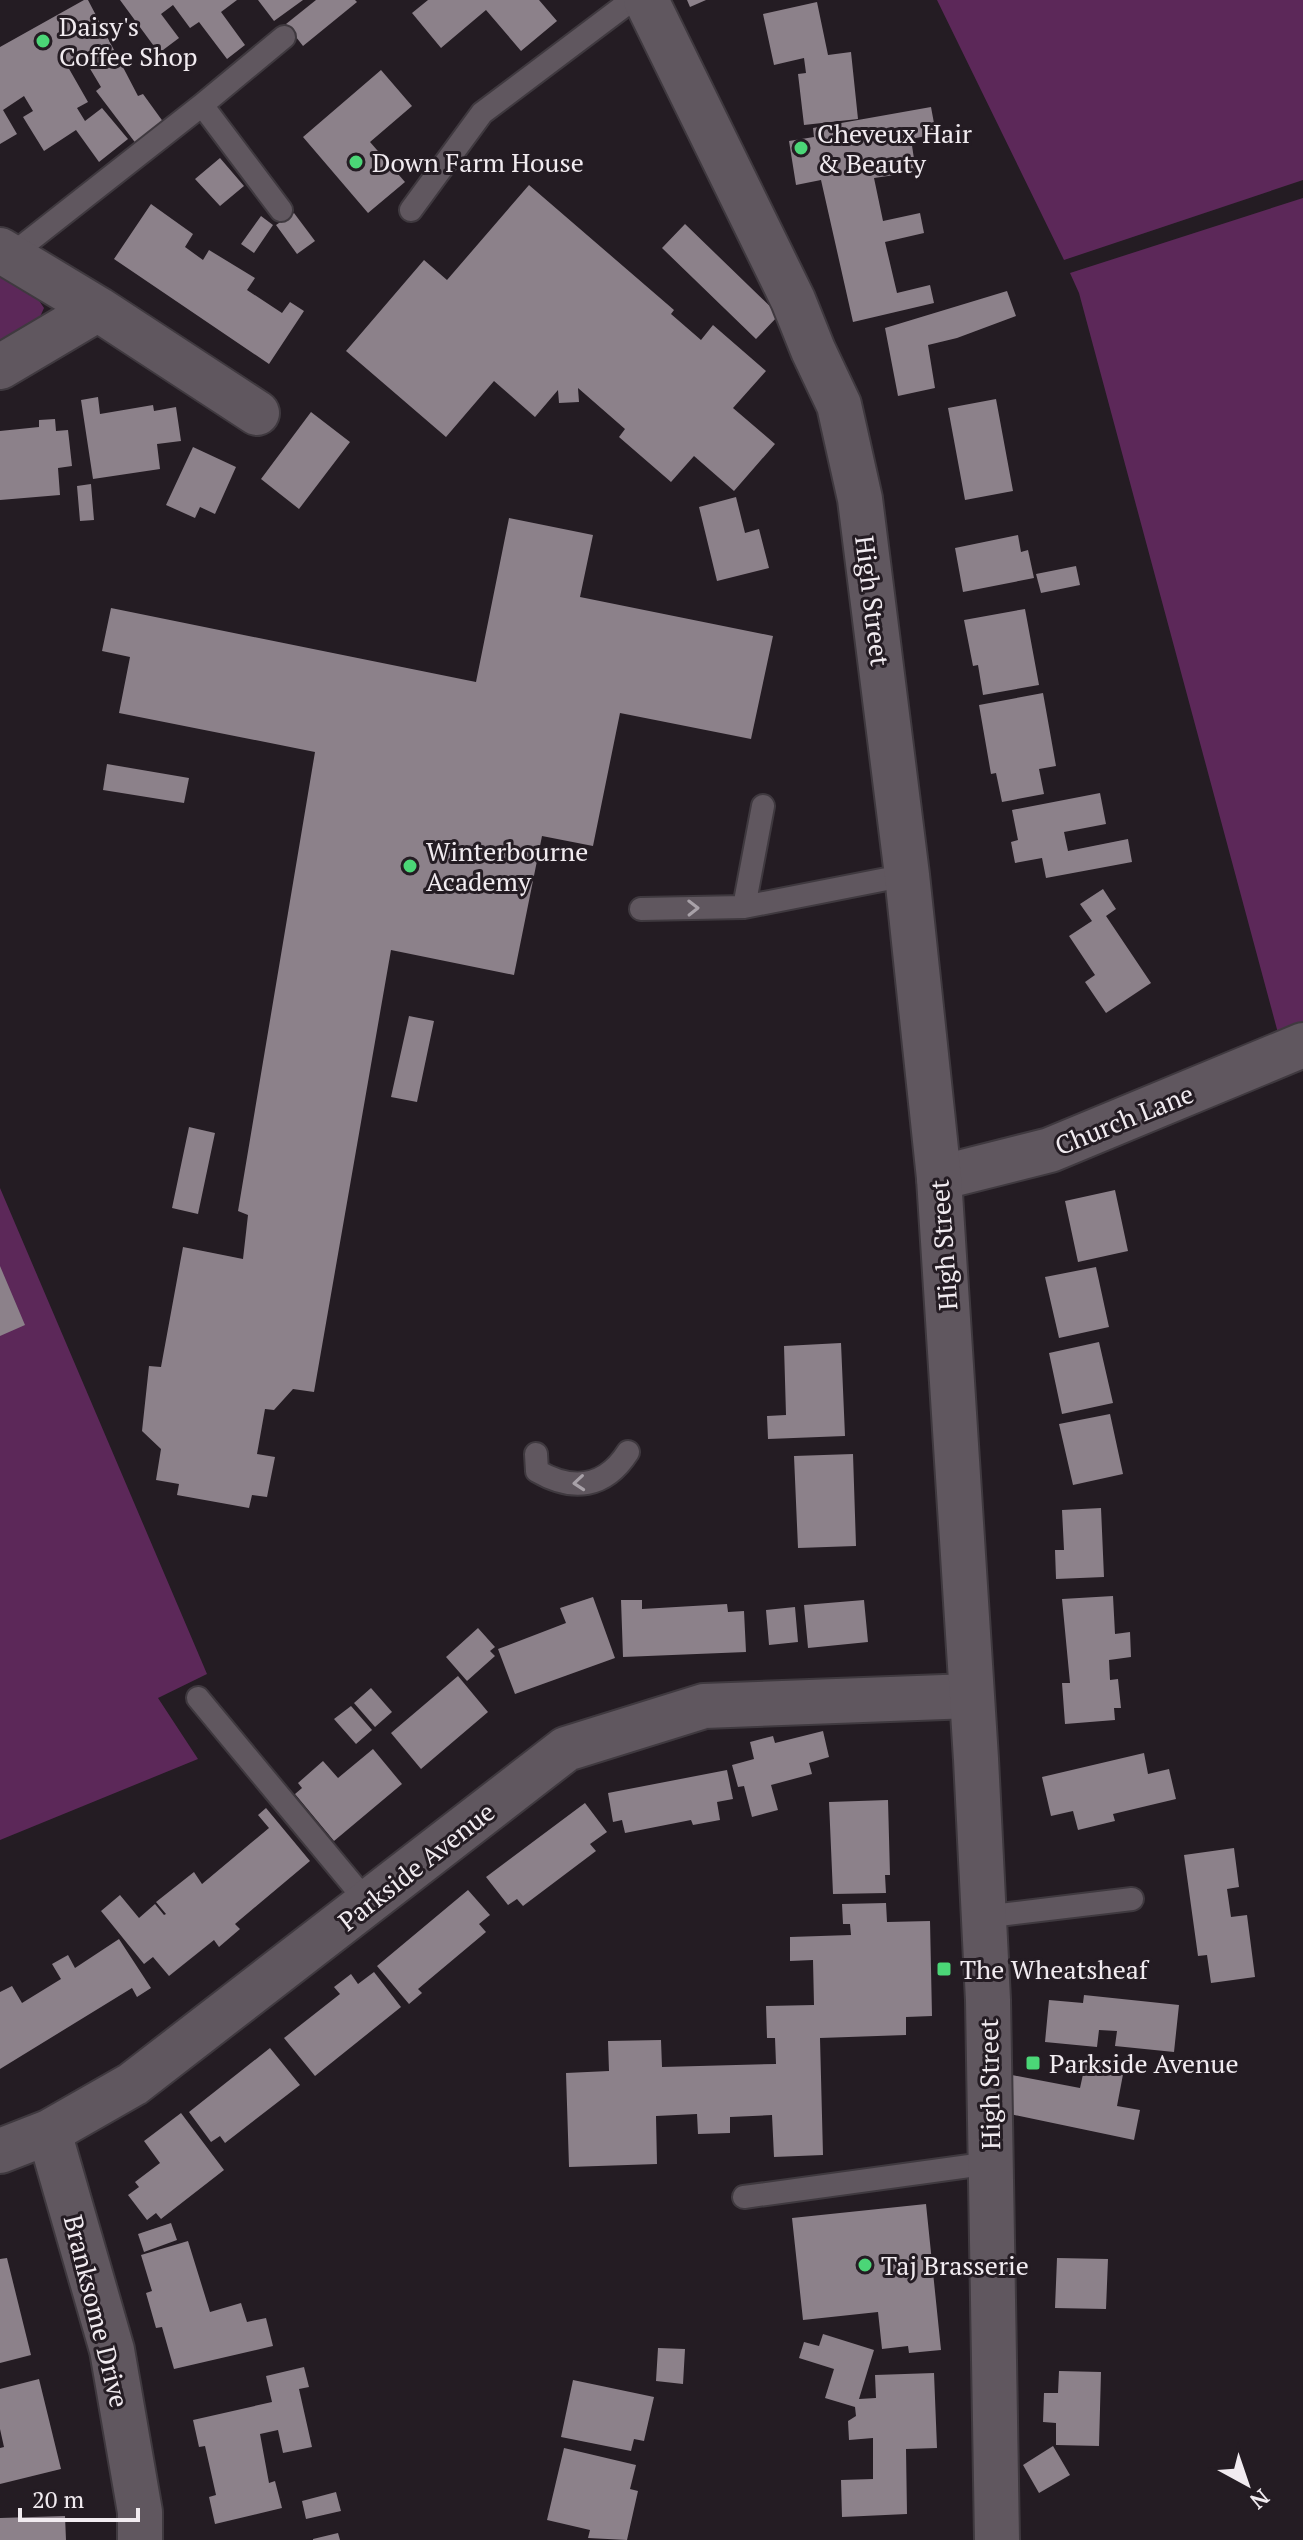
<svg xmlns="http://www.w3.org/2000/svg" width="1303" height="2540" font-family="'PT Serif',serif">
<rect width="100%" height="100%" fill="#241c23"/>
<path fill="#5c2859" d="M937,0H1303V180L1064,260Z
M1303,198V1023L1278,1033L1079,293L1070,273Z
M0,273L36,296L44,308L39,319L0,346Z
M0,1188L207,1674L158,1698L198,1759L0,1840Z"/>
<path fill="#8c818a" d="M84,0H88L138,96L143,94L164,123L137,145L96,91L101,87L83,57L68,67L88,102L77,108L85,121L102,108L128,139L99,162L76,130L44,151L23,117L33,111L24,96L3,110L17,134L0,144V47Z
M120,0H237L221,12L245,45L227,59L199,22L190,28L173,5L161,14L179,38L159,53Z
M258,0H303L274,21Z
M316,0H355L357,2L303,46L286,24Z
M428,0H539L557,21L521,51L486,10L441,48L412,13Z
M687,0H706L690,7Z
M817,2L828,55L851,52L858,119L804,125L798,74L806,73L804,58L774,65L763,14Z
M381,70L412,106L370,142L405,182L368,213L303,137Z
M931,107L936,134L911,139L916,172L874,178L883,221L920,213L924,233L885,242L897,293L930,285L934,303L853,322L821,180L796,185L789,141L814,137L813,128Z
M220,158L244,186L220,206L195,179Z
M529,185L674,310L671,314L701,340L713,325L766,371L733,408L775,444L734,491L694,456L671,482L619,437L625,429L578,388L579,402L559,403L558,390L535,417L494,381L446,437L346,351L424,260L447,280Z
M151,204L193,234L185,247L203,260L209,250L255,278L247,290L282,313L290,302L304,311L269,364L114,259Z
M294,213L315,241L297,254L276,225Z
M261,216L273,225L254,253L241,244Z
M685,224L779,315L756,339L662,248Z
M1007,291L1016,316L957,338L928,345L935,388L898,396L885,328Z
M98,397L100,414L153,405L154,411L176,407L181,441L157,444L160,469L93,479L81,400Z
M996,399L1013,491L965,500L948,408Z
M311,412L350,442L299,509L261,479Z
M55,419L56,431L68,430L72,466L58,468L60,495L0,500V431L39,427V420Z
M193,447L236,467L215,514L200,507L195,518L166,505Z
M91,484L94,520L80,521L77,486Z
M736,497L745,533L759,529L769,568L717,581L699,507Z
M509,518L593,535L580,597L773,636L751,739L620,713L593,846L542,836L514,975L391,950L314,1392L293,1389L274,1410L265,1409L257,1454L275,1457L267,1497L252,1495L249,1508L177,1495L179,1484L156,1480L161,1449L142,1431L149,1366L161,1367L183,1247L243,1259L248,1215L238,1211L315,752L119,713L130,657L102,651L111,608L476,682Z
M1018,535L1021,552L1028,550L1034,578L963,592L955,548Z
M1076,566L1080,585L1041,593L1036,574Z
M1025,609L1039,685L983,695L978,665L973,666L964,620Z
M1043,693L1056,766L1039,769L1044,794L1002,802L996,773L991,774L979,705Z
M107,764L189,778L184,803L103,790Z
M1100,793L1106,824L1064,832L1068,851L1128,839L1132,862L1046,878L1042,858L1015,863L1011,842L1018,840L1012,810Z
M1103,889L1116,909L1106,916L1151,983L1106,1013L1085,982L1095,975L1069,936L1092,921L1080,904Z
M409,1016L434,1021L417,1102L391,1097Z
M189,1127L215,1133L198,1214L172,1208Z
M1115,1190L1128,1251L1078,1262L1065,1201Z
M0,1266L25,1325L0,1336Z
M1096,1267L1109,1327L1059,1338L1045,1277Z
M1099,1342L1113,1403L1062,1414L1049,1353Z
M841,1343L845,1436L768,1439L767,1416L786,1415L784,1346Z
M1110,1414L1123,1474L1073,1485L1059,1424Z
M853,1454L856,1546L798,1548L794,1456Z
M1101,1508L1104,1577L1056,1579L1055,1550H1064L1062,1510Z
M1113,1596L1115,1634L1130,1632L1131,1657L1109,1660L1110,1680L1118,1679L1121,1708H1114L1115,1720L1065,1724L1062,1683H1070L1062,1599Z
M593,1597L615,1658L515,1694L498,1649L566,1623L560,1608Z
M621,1600H642V1609L727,1604L728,1612L744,1611L746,1652L623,1657Z
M864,1600L868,1642L808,1648L804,1605Z
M795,1607L798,1642L769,1645L766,1610Z
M478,1628L495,1647L490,1651L495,1656L467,1681L446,1657Z
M458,1676L488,1712L421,1769L391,1733Z
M371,1688L392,1712L375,1727L354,1703Z
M351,1706L372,1730L356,1744L334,1719Z
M823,1731L829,1757L809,1763L812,1774L771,1785L778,1810L752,1817L744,1786L738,1787L732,1765L754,1759L750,1742L773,1736L775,1743Z
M373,1749L402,1784L334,1841L295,1794L302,1788L298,1783L323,1761L338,1778Z
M1144,1753L1148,1774L1169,1769L1176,1799L1113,1814L1115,1821L1078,1830L1073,1811L1051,1816L1042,1777Z
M727,1770L733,1799L717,1802L720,1820L693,1825L691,1820L625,1833L622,1820L613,1822L608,1793Z
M888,1800L890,1875H885L886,1893L833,1894L829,1802Z
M585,1803L607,1832L590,1844L596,1851L523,1906L517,1899L508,1905L486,1877Z
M266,1808L310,1861L235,1924L240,1929L219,1947L214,1940L169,1976L153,1957L144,1964L101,1911L120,1895L139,1918L155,1904L164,1915L166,1914L156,1902L194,1872L202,1884L269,1828L258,1815Z
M1234,1848L1239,1887L1227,1889L1231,1917L1247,1915L1255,1977L1211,1983L1207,1955L1198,1956L1184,1855Z
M468,1890L490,1915L479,1924L486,1932L418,1989L422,1993L409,2004L377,1966Z
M886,1903L887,1922L930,1921L932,2016L906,2017V2035L820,2038L823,2155L774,2157L772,2115L730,2117V2133L698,2134L697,2114L656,2116L657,2164L569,2167L566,2073L609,2071L608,2041L661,2040L662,2067L776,2064L775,2038H767L766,2006L814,2005L813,1960L790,1961V1937L851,1935L850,1924H843L842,1904Z
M119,1939L151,1988L137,1997L132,1988L0,2069V1992L12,1986L22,2003L61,1979L52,1964L68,1955L75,1968Z
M374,1972L401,2007L315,2076L284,2038L340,1994L334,1987L351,1974L358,1984Z
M1084,1995L1179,2005L1174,2052L1115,2046L1117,2031L1099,2030L1097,2047L1045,2042L1049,2000L1083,2003Z
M270,2048L300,2085L225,2143L220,2136L211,2142L189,2112Z
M1087,2056L1125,2064L1117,2106L1140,2110L1134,2140L1005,2113L1012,2075L1080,2088Z
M181,2113L224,2170L161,2219L156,2213L147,2220L128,2195L139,2187L135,2182L160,2163L144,2141Z
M926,2204L941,2350L909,2353L908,2346L882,2349L878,2312L803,2320L792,2218Z
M171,2223L177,2240L144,2252L138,2234Z
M188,2241L210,2312L241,2303L247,2322L266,2318L273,2346L174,2369L162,2327L156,2328L146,2293L152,2291L141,2255Z
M7,2258L31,2355L0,2363V2259Z
M1057,2258L1108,2259L1106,2309L1055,2308Z
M823,2334L874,2350L859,2399L876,2398L875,2375L934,2373L937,2448L906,2449L907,2514L842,2517L841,2480L873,2479V2438L849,2440L848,2421L856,2416L855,2407L825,2398L834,2369L799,2358L804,2342L819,2346Z
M658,2348L685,2349L683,2384L656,2381Z
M304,2367L309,2387L299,2389L312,2447L283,2453L278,2430L260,2434L269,2483L275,2481L282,2508L215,2524L209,2497L216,2495L205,2446L199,2447L193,2420L272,2402L266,2376Z
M1059,2371L1101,2372L1099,2446L1056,2445V2423L1043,2422L1044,2393H1058Z
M39,2379L61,2469L0,2484V2448L4,2447L0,2429V2389Z
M573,2380L654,2397L644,2441L634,2439L631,2451L561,2437Z
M1053,2446L1070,2475L1039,2493L1023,2465Z
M564,2448L636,2465L630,2489L638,2491L627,2540L588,2538L590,2530L547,2520Z
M336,2492L341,2511L306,2519L302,2501Z
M65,2516L66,2540H0V2518Z
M338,2533L340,2540H313V2539Z"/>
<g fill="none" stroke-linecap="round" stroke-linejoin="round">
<g stroke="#3f393f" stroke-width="26">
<path id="lane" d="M202,105L284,37
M411,210L482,113L632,0
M10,256L202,105L281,210
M744,907L763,806
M641,909L744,907L907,875
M536,1454L537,1471C573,1492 605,1488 628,1452
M198,1698L368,1903
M983,1917L1132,1899
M744,2197L991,2163"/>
</g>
<g stroke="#3f393f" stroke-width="48">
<path id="street" d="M0,250L98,309L257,413
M0,367L98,309
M939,1178L1050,1150L1303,1045
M49,2132L112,2350L140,2512V2540
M0,2151L49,2132L133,2084L566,1749L704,1706L971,1696"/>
</g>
<g stroke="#3f393f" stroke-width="48">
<path id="secondary" d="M646,0L793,300L813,350L839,405L860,499L907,875L939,1178L976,1759L988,2000L997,2540"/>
</g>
<use href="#lane" stroke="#60575f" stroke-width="22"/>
<use href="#street" stroke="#60575f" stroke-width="44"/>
<use href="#secondary" stroke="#60575f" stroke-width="44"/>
</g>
<defs><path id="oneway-chevron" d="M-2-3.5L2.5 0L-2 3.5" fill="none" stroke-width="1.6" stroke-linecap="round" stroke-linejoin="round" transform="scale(2)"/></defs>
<g stroke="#a8a1a8">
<use href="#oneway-chevron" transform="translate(693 908) rotate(-1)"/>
<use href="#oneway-chevron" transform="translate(579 1483) rotate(175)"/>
</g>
<g fill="#4bd677" stroke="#241c23" stroke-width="3">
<circle cx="43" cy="41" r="8"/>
<circle cx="801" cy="148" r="8"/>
<circle cx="356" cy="162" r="8"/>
<circle cx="410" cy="866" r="8"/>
<rect x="936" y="1961" width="16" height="16" rx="4"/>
<rect x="1025" y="2055" width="16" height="16" rx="4"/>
<circle cx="865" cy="2265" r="8"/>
</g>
<g text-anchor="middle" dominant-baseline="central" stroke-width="6" stroke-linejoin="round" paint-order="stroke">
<g font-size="26" fill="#f1ebf0" stroke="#241c23" text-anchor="start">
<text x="59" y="26">Daisy's<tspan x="59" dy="30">Coffee Shop</tspan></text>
<text x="817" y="133">Cheveux Hair<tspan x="817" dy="30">&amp; Beauty</tspan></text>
<text x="372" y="162">Down Farm House</text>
<text x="426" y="851">Winterbourne<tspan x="426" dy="30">Academy</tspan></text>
<text x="960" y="1969">The Wheatsheaf</text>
<text x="1049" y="2063">Parkside Avenue</text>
<text x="881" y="2265">Taj Brasserie</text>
</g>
<g font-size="26" fill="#f1ebf0" stroke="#241c23">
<text transform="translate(873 601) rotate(83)">High Street</text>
<text transform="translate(1124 1119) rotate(-22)">Church Lane</text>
<text transform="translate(943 1245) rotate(-94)">High Street</text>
<text transform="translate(416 1866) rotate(-38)">Parkside Avenue</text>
<text transform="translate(989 2084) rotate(-91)">High Street</text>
<text transform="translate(97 2311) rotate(76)">Branksome Drive</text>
</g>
</g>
<g transform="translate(1247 2484) rotate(140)" stroke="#241c23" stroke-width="6" paint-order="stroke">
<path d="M0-6L14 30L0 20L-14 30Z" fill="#f1ebf0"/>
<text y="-12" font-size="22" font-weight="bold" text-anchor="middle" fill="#f1ebf0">N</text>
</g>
<path d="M20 2508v12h118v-12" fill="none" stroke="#f1ebf0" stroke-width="4"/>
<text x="32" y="2508" font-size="24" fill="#f1ebf0" stroke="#241c23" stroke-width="6" paint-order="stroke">20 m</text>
</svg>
